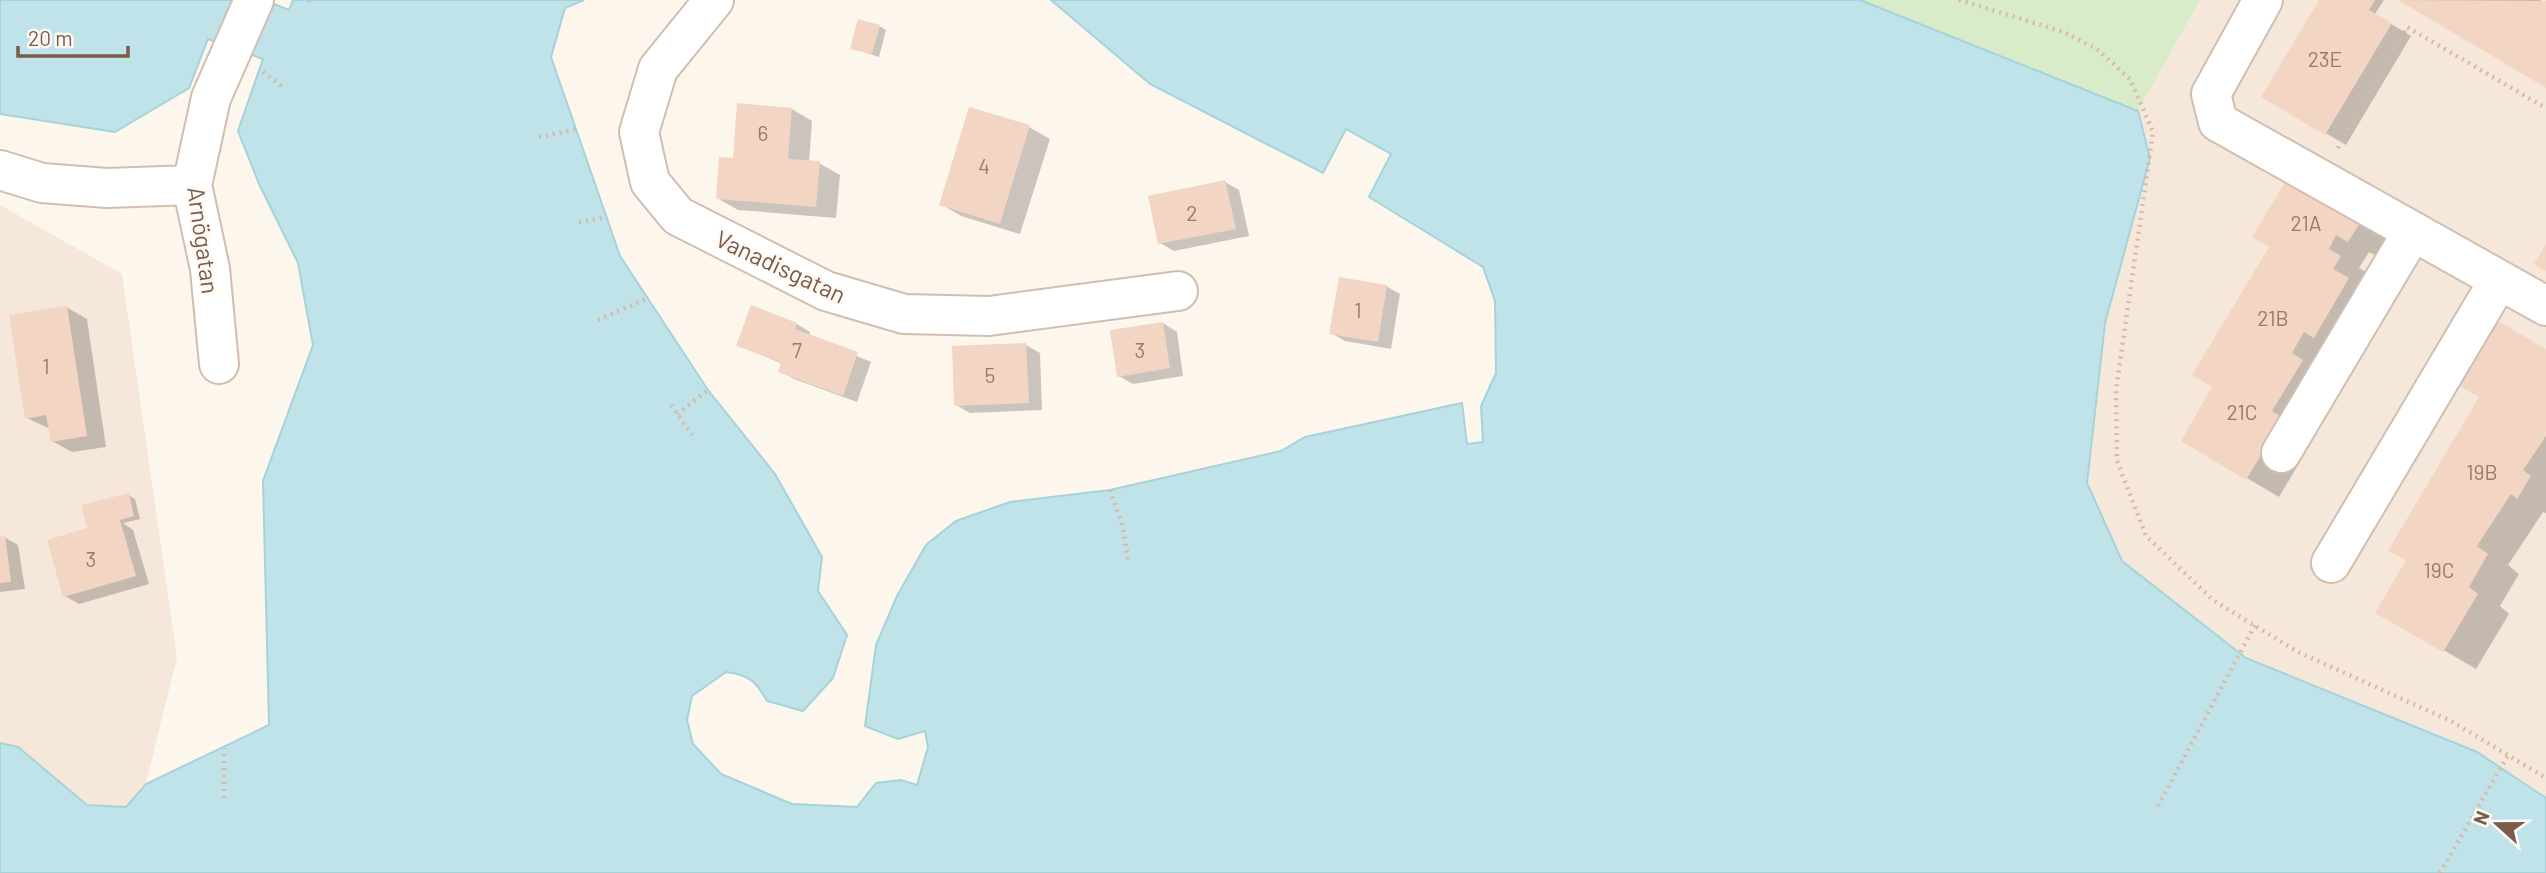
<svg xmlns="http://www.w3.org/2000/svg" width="2546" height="873" font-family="Barlow,sans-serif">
<rect width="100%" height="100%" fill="#fdf6ec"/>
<path fill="#f5e8da" d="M2200,0H2546V798L2477,752L2245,658L2122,561L2087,483L2105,323L2150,158L2138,111Z
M0,205L122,274L177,657L146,784L126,807L87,805L18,747L0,743Z"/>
<path fill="#d8ecc9" d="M1860,0H2200L2138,111Z"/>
<path fill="#bfe3e8" stroke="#a5d3da" stroke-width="2" d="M0,0H264L289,10L293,0H584L565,8L551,57L620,256L708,390L775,474L822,557L818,591L847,635L833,678L803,711L767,701C756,681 749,675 726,672L692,696L687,720L693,744L721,774L792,804L857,807L876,783L901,780L917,785L928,747L925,731L898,739L865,726L876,645L897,596L926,545L956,521L1010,502L1110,490L1281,451L1305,437L1462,403L1467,444L1483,442L1481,406L1496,373L1495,301L1483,267L1369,197L1391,154L1346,129L1323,173L1150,84L1051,0H1860L2138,111L2150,158L2105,323L2087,483L2122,561L2246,658L2477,752L2546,798V873H0V743L18,747L87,805L126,807L146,784L269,725L263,481L313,345L298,263L260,186L238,131L263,59L208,39L189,88L115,132L0,114Z"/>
<path fill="#0003" d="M2321,0H2384L2375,14L2411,36L2346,145L2264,97Z
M2402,0H2540L2546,3V86Z
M879,26L886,30L879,57L852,48Z
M792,109L812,121L809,162L819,163L840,175L836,218L738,210L717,198L735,159Z
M970,109L1029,127L1050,139L1020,234L961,216L941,204Z
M2288,180L2392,241L2381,258L2369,252L2359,268L2372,276L2303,431L2314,438L2279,497L2183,440L2215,387L2271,246Z
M1225,182L1239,190L1249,236L1174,251L1160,243Z
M1386,286L1400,294L1391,349L1345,341L1331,333Z
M66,307L87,319L106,447L72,452L52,441L50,429L27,418Z
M1163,323L1177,332L1183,376L1133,384L1119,376Z
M797,324L810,332L809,336L871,362L857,402L794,379L780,371L783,364L738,345Z
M1026,345L1040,353L1042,410L970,413L956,405Z
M2546,351V513L2543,512L2508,565L2519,574L2500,606L2509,614L2476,669L2378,612Z
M128,495L135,499L140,519L123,523L133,530L149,584L79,604L65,596Z
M4,537L18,545L25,589L0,592V538Z"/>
<path fill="#f3d5c3" d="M2319,0H2375L2369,10L2392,23L2325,135L2261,97Z
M2398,0L2546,1V88Z
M858,19L880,25L872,54L850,49Z
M737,103L792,108L788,159L820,161L816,207L716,199L719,157L733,158Z
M969,107L1030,125L1000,224L939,205Z
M2288,177L2361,221L2348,242L2336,235L2329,249L2341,256L2333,269L2349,278L2314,338L2304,332L2292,353L2303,360L2272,411L2283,418L2246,480L2181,441L2212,387L2192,375L2269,247L2252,237Z
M1225,180L1236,229L1158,244L1148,196Z
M2546,244V271L2534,264Z
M1339,277L1387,285L1378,342L1329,334Z
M751,305L797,323L795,329L858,352L843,396L778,372L781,362L736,346Z
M67,306L87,436L51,442L46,415L25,419L9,315Z
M2492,317L2546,349V436L2523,470L2531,476L2517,499L2511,494L2477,546L2488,554L2469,587L2478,594L2443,652L2375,613L2406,560L2388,551L2479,397L2454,383Z
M1163,322L1170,368L1117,377L1110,330Z
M1026,343L1029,403L954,406L952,346Z
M129,493L134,516L120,520L136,576L63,597L47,540L87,528L81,505Z
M5,535L11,582L0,583V536Z"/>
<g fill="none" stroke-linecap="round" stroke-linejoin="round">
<g stroke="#d1beb0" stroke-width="42">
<path id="minor" d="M714,0L658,69L639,132L650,182L678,216L826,291L904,314L989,316L1178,291
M2263,0L2211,94L2218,122L2546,306
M0,170L42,183L107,188L192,185
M219,364L210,269L192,185L211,98L254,0
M2281,453L2413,231
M2331,563L2499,280"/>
</g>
<path stroke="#d9b8a5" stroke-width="4.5" stroke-dasharray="2 5" stroke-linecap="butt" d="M309,0L312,6
M1959,0L2064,32L2098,50L2130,79L2153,132L2116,390L2117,461L2146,536L2213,600L2296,651L2451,721L2546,778
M263,72L283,87
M539,137L577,129
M2338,148L2407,27L2546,108
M579,222L607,217
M598,320L648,298
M671,405L692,435
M677,414L708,390
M1110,490L1123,528L1128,560
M224,798V748
M2158,806L2255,625
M2440,873L2508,755"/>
<use href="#minor" stroke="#fff" stroke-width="38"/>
</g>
<g text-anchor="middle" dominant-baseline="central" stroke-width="6" stroke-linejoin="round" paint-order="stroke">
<g font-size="21" fill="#987a6a">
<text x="2325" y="58">23E</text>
<text x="763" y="132">6</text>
<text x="984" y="165">4</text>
<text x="1192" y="212">2</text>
<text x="2306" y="222">21A</text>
<text x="1358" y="309">1</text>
<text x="2273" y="317">21B</text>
<text x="797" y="349">7</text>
<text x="1140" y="349">3</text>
<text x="46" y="365">1</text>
<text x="990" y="374">5</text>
<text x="2242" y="411">21C</text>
<text x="2482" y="471">19B</text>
<text x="91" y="558">3</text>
<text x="2439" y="569">19C</text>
</g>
<g font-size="24" fill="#7a5c4d" stroke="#fffaf3">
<text transform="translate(204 240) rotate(82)">Arnögatan</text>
<text transform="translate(781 266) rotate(25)">Vanadisgatan</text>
</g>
</g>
<g transform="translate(2497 824) rotate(291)" stroke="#fffaf3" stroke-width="5" paint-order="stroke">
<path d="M0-5L12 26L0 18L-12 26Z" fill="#7a5c4d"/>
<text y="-10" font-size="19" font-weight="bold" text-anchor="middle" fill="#7a5c4d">N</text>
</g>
<path d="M18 46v10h110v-10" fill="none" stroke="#7a5c4d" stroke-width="3.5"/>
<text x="28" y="46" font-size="21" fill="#7a5c4d" stroke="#fffaf3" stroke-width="5" paint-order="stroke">20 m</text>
</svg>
